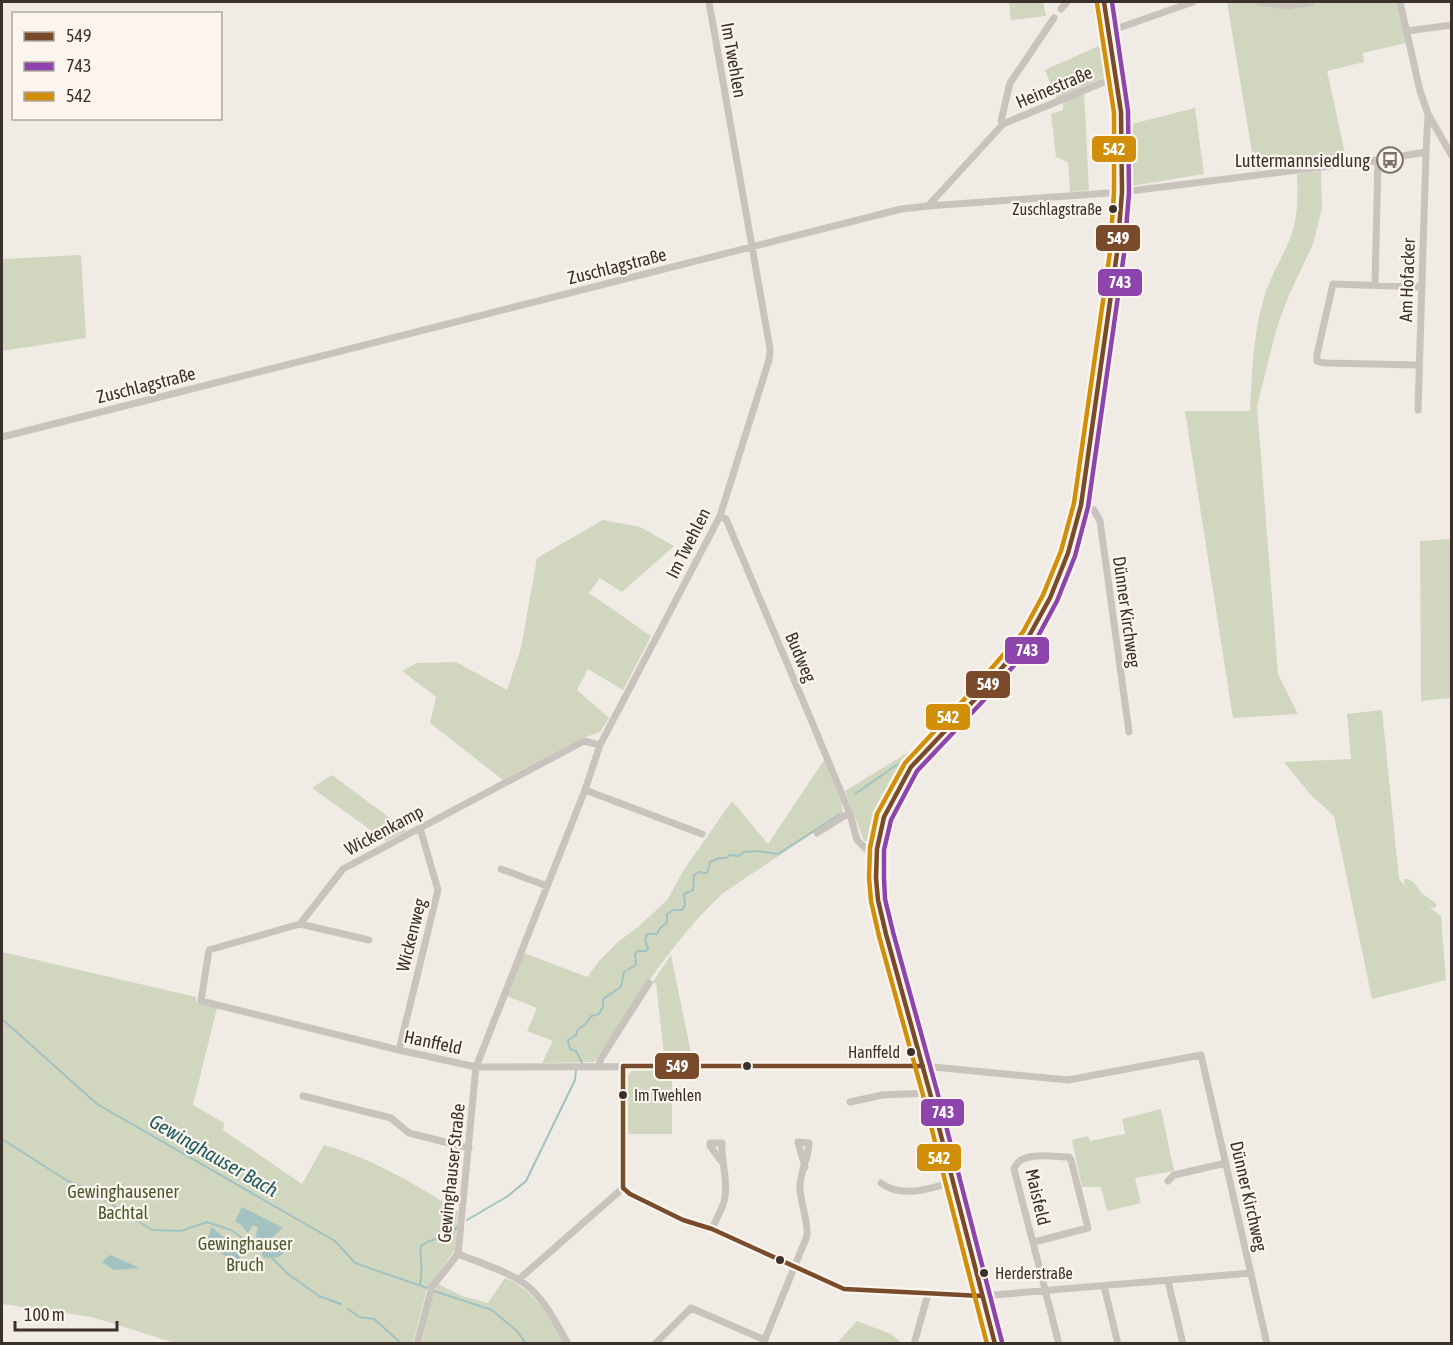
<svg xmlns="http://www.w3.org/2000/svg" width="1453" height="1345" font-family="'Asap Condensed',sans-serif">
<rect width="100%" height="100%" fill="#f0ebe5"/>
<path fill="#d1d6bf" d="M1009,2H1043L1046,16L1011,20Z
M1227,2H1252L1267,6L1288,8L1323,2H1398L1406,43L1363,53L1364,62L1327,71L1346,158L1255,170Z
M1105,43L1109,75L1057,99L1045,70Z
M1084,93L1089,190L1070,192L1068,162L1056,157L1051,114L1063,110V102Z
M1195,108L1204,174L1132,186L1128,184V125Z
M1321,171L1322,208L1313,244L1289,295L1277,327L1257,406L1278,674L1298,714L1233,718L1185,411H1250C1252,375 1253,336 1263,301C1269,277 1284,257 1292,233C1298,215 1298,193 1297,174Z
M81,255L86,338L2,351V259Z
M603,520L640,527L674,546L622,592L600,578L589,593L651,636L623,690L588,669L577,690L609,718L600,732L580,739L503,780L430,723L436,697L402,671L417,663L456,662L507,690L521,648L537,558Z
M1451,539V698L1421,701L1420,541Z
M1382,710L1399,879L1411,893L1404,884V879C1417,879 1416,889 1424,895C1429,899 1433,900 1437,905L1435,908L1430,907L1441,916L1446,980L1372,999L1334,816L1310,794L1284,762L1351,759L1347,714Z
M909,752L912,754C892,781 878,809 871,842L864,841L845,791Z
M824,760L841,802L843,813L723,893C671,941 634,1004 594,1062L542,1063L553,1041L527,1031L537,1008L507,996L524,953L587,977L600,960L619,941L638,927L668,899L683,871L732,801L768,844Z
M332,775L407,831L386,841L312,788Z
M2,952L196,997V1002L217,1008L193,1105L224,1123L223,1130L302,1184L324,1145C372,1158 416,1185 458,1211L455,1250L427,1289L413,1343H175L92,1317L2,1304Z
M671,955L693,1063H665L656,983H652Z
M672,1069V1134H628V1075L632,1071Z
M1161,1109L1174,1171L1135,1178L1141,1203L1107,1211L1101,1187H1082L1072,1140L1088,1136L1090,1141L1125,1134L1122,1119Z
M505,1278C536,1291 548,1315 564,1343L421,1344L434,1292L438,1284L462,1296L488,1303Z
M857,1321L891,1334L902,1343H837Z"/>
<path fill="#a1c2c1" d="M242,1207L283,1228L269,1240L271,1247L290,1239L292,1247L278,1257L264,1258C258,1248 254,1239 258,1227L253,1225L248,1233L241,1225L235,1221Z
M212,1227L238,1250L242,1264C227,1259 218,1251 207,1239Z
M110,1255L140,1268L114,1270L102,1262Z"/>
<g fill="none" stroke-linecap="round" stroke-linejoin="round">
<path stroke="#a1c2c1" stroke-width="2" d="M855,794L898,764
M2,1019L97,1104L335,1241L355,1263L427,1288
M582,1063L576,1051L570,1049L568,1040L576,1035L578,1029L585,1025L591,1016L599,1014L603,1006V999L621,987L624,972L636,965L635,954L638,951H646L648,948L645,941L647,934H657L661,927L667,923V914L673,910H682L685,905L684,894L693,890L694,875L699,872L706,873L708,871L710,862L719,858H726L730,855L738,856L744,852L757,851L778,854L840,814
M2,1139L66,1180L91,1191L152,1230L181,1231L207,1222L231,1230L260,1250
M467,1220L508,1196L526,1181L575,1080L576,1070
M270,1256L288,1274L319,1296L341,1304
M420,1284C424,1267 419,1262 421,1246C435,1235 444,1242 457,1227
M434,1291L492,1310L518,1332L526,1344
M348,1309L359,1317L374,1319L402,1344"/>
<path stroke="#c9c3be" stroke-width="7" d="M1258,2L1288,6L1312,2
M1400,2L1420,91L1428,114L1452,156
M1061,9L1067,2
M1110,31L1193,2
M1407,31L1452,25
M1003,124L1001,121L1010,83L1054,18
M928,206L1003,124L1116,77
M1375,285L1378,160
M1418,365L1325,363L1317,361V354L1333,284L1422,287
M1418,410L1426,152
M2,437L901,209L928,206L1122,192L1378,160L1426,152L1428,114
M1081,505L1094,510L1100,521L1129,732
M720,516L726,519L812,722L850,814L857,840L866,849H877
M600,745L584,741L343,869L300,924L209,950L201,1001L399,1050L476,1067L923,1066L1068,1080L1201,1055L1267,1344
M585,790L702,834
M817,833L844,816L850,814
M501,869L547,886
M300,924L369,940
M399,1050L438,890L420,828
M599,1066L600,1060L649,983
M303,1096L391,1118L409,1133L469,1148
M850,1102L882,1095L930,1093
M1168,1181L1174,1175L1226,1163
M881,1183C902,1199 931,1188 953,1182
M623,1188L630,1194C649,1203 693,1228 712,1229L844,1289L982,1296L1251,1273
M712,1229C716,1219 724,1207 725,1197C728,1178 721,1162 722,1143H710V1146L721,1161
M1034,1242L1088,1228L1071,1160L1069,1157C1053,1157 1020,1150 1014,1169L1059,1344
M458,1254C480,1263 514,1273 531,1289C547,1304 557,1325 568,1344
M518,1280L623,1188V1066
M1168,1281L1183,1344
M1104,1286L1118,1344
M417,1344L432,1287L458,1254L476,1067L585,790L600,745L720,516L769,360L770,349L709,2
M655,1344L691,1308L765,1340
M763,1344L807,1236C808,1219 801,1205 800,1189C799,1173 809,1158 809,1143L798,1142L805,1167
M914,1344L928,1294
M995,1344L930,1093L886,934L878,900L876,878L877,849L884,817L911,767L978,696L1029,636L1050,598L1068,553L1081,505L1096,408L1117,253L1122,192L1121,112L1104,2"/>
<g stroke="#fbf5ee" stroke-width="9">
<path id="bus-1" d="M923,1066H623V1188L630,1194L683,1220L712,1229L844,1289L982,1296
M995,1344L930,1093L886,934L878,900L876,878L877,849L884,817L911,767L978,696L1029,636L1050,598L1068,553L1081,505L1117,253L1122,192L1121,112L1104,2"/>
</g>
<g stroke="#fbf5ee" stroke-width="9">
<path id="bus-2" d="M1002,1342L937,1091L893,932L885,899L884,878V850L891,820L917,771L983,701L1036,640L1057,601L1075,556L1088,507L1124,254L1129,193L1128,111L1112,2"/>
</g>
<g stroke="#fbf5ee" stroke-width="9">
<path id="bus-3" d="M987,1344L923,1095L879,936L871,901L869,878L870,848L877,814L905,763L972,691L1023,632L1043,595L1061,551L1074,503L1110,252L1114,192V113L1097,3"/>
</g>
<use href="#bus-1" stroke="#7a4b2a" stroke-width="4.5"/>
<use href="#bus-2" stroke="#8e44ad" stroke-width="4.5"/>
<use href="#bus-3" stroke="#d18e09" stroke-width="4.5"/>
</g>
<defs>
<g id="bus-ring" transform="scale(1.35)"><circle r="9.5" fill="#fbf5ee" stroke="#7a716c" stroke-width="1.5"/><path d="M-5-6H5V4H4V6H2V4H-2V6H-4V4H-5ZM-3.5-4V0h7V-4ZM-3.5 1.2v1.5H-2V1.2ZM2 1.2v1.5H3.5V1.2Z" fill="#7a716c"/></g>
</defs>
<g fill-rule="evenodd">
<use href="#bus-ring" x="1390" y="160"/>
</g>
<g fill="#3b302b" stroke="#fbf5ee" stroke-width="2">
<circle cx="1113" cy="209" r="5"/>
<circle cx="911" cy="1052" r="5"/>
<circle cx="747" cy="1066" r="5"/>
<circle cx="623" cy="1095" r="5"/>
<circle cx="780" cy="1260" r="5"/>
<circle cx="984" cy="1273" r="5"/>
</g>
<g text-anchor="middle" dominant-baseline="central" stroke-width="4.5" stroke-linejoin="round" paint-order="stroke">
<g font-size="16" fill="#3b302b" stroke="#fbf5ee" text-anchor="end">
<text x="1102" y="209">Zuschlagstraße</text>
<text x="900" y="1052">Hanffeld</text>
<text x="634" y="1095" text-anchor="start">Im Twehlen</text>
<text x="995" y="1273" text-anchor="start">Herderstraße</text>
</g>
<g font-size="18" fill="#3b302b" stroke="#fbf5ee">
<text transform="translate(734 60) rotate(80)">Im Twehlen</text>
<text transform="translate(1054 87) rotate(-23)">Heinestraße</text>
<text transform="translate(617 266) rotate(-14)">Zuschlagstraße</text>
<text transform="translate(1407 280) rotate(-88)">Am Hofacker</text>
<text transform="translate(146 385) rotate(-14)">Zuschlagstraße</text>
<text transform="translate(688 543) rotate(-63)">Im Twehlen</text>
<text transform="translate(1127 612) rotate(82)">Dünner Kirchweg</text>
<text transform="translate(801 657) rotate(67)">Budweg</text>
<text transform="translate(384 830) rotate(-28)">Wickenkamp</text>
<text transform="translate(411 935) rotate(-76)">Wickenweg</text>
<text transform="translate(433 1042) rotate(12)">Hanffeld</text>
<text transform="translate(451 1173) rotate(-84)">Gewinghauser Straße</text>
<text transform="translate(1249 1196) rotate(77)">Dünner Kirchweg</text>
<text transform="translate(1038 1197) rotate(77)">Maisfeld</text>
</g>
<g font-size="18" fill="#3b302b" stroke="#fbf5ee" text-anchor="end">
<text x="1370" y="160">Luttermannsiedlung</text>
</g>
<g font-size="18" fill="#4a5a2e" stroke="#fbf5ee">
<text x="123" y="1191">Gewinghausener<tspan x="123" dy="21">Bachtal</tspan></text>
<text x="245" y="1243">Gewinghauser<tspan x="245" dy="21">Bruch</tspan></text>
</g>
<g font-size="20" font-style="italic" fill="#1f5a5e" stroke="#fbf5ee">
<text transform="translate(214 1155) rotate(30)">Gewinghauser Bach</text>
</g>
</g>
<g stroke="#fbf5ee" stroke-width="2">
<rect x="1091" y="135" width="46" height="28" rx="6" fill="#d18e09"/>
<rect x="1095" y="224" width="46" height="28" rx="6" fill="#7a4b2a"/>
<rect x="1097" y="268" width="46" height="29" rx="6" fill="#8e44ad"/>
<rect x="1004" y="636" width="46" height="29" rx="6" fill="#8e44ad"/>
<rect x="965" y="670" width="46" height="29" rx="6" fill="#7a4b2a"/>
<rect x="925" y="703" width="46" height="28" rx="6" fill="#d18e09"/>
<rect x="654" y="1052" width="46" height="28" rx="6" fill="#7a4b2a"/>
<rect x="920" y="1098" width="45" height="29" rx="6" fill="#8e44ad"/>
<rect x="916" y="1143" width="46" height="29" rx="6" fill="#d18e09"/>
</g>
<g font-size="16" text-anchor="middle" font-weight="bold" fill="#fff">
<text x="1114" y="155">542</text>
<text x="1118" y="244">549</text>
<text x="1120" y="288">743</text>
<text x="1027" y="656">743</text>
<text x="988" y="690">549</text>
<text x="948" y="723">542</text>
<text x="677" y="1072">549</text>
<text x="943" y="1118">743</text>
<text x="939" y="1164">542</text>
</g>
<rect width="1453" height="1345" fill="none" stroke="#3b302b" stroke-width="6"/>
<rect x="12" y="12" width="210" height="108" fill="#fbf5ee" stroke="#aea6a0" stroke-width="1.5"/>
<rect x="24" y="32" width="30" height="9" fill="#7a4b2a" stroke="#aea6a0" stroke-width="1.5"/>
<text x="66" y="42" font-size="18" fill="#3b302b">549</text>
<rect x="24" y="62" width="30" height="9" fill="#8e44ad" stroke="#aea6a0" stroke-width="1.5"/>
<text x="66" y="72" font-size="18" fill="#3b302b">743</text>
<rect x="24" y="92" width="30" height="9" fill="#d18e09" stroke="#aea6a0" stroke-width="1.5"/>
<text x="66" y="102" font-size="18" fill="#3b302b">542</text>
<path d="M15 1321v9h102v-9" fill="none" stroke="#3b302b" stroke-width="3"/>
<text x="24" y="1321" font-size="18" fill="#3b302b" stroke="#fbf5ee" stroke-width="4.5" paint-order="stroke">100 m</text>
</svg>
